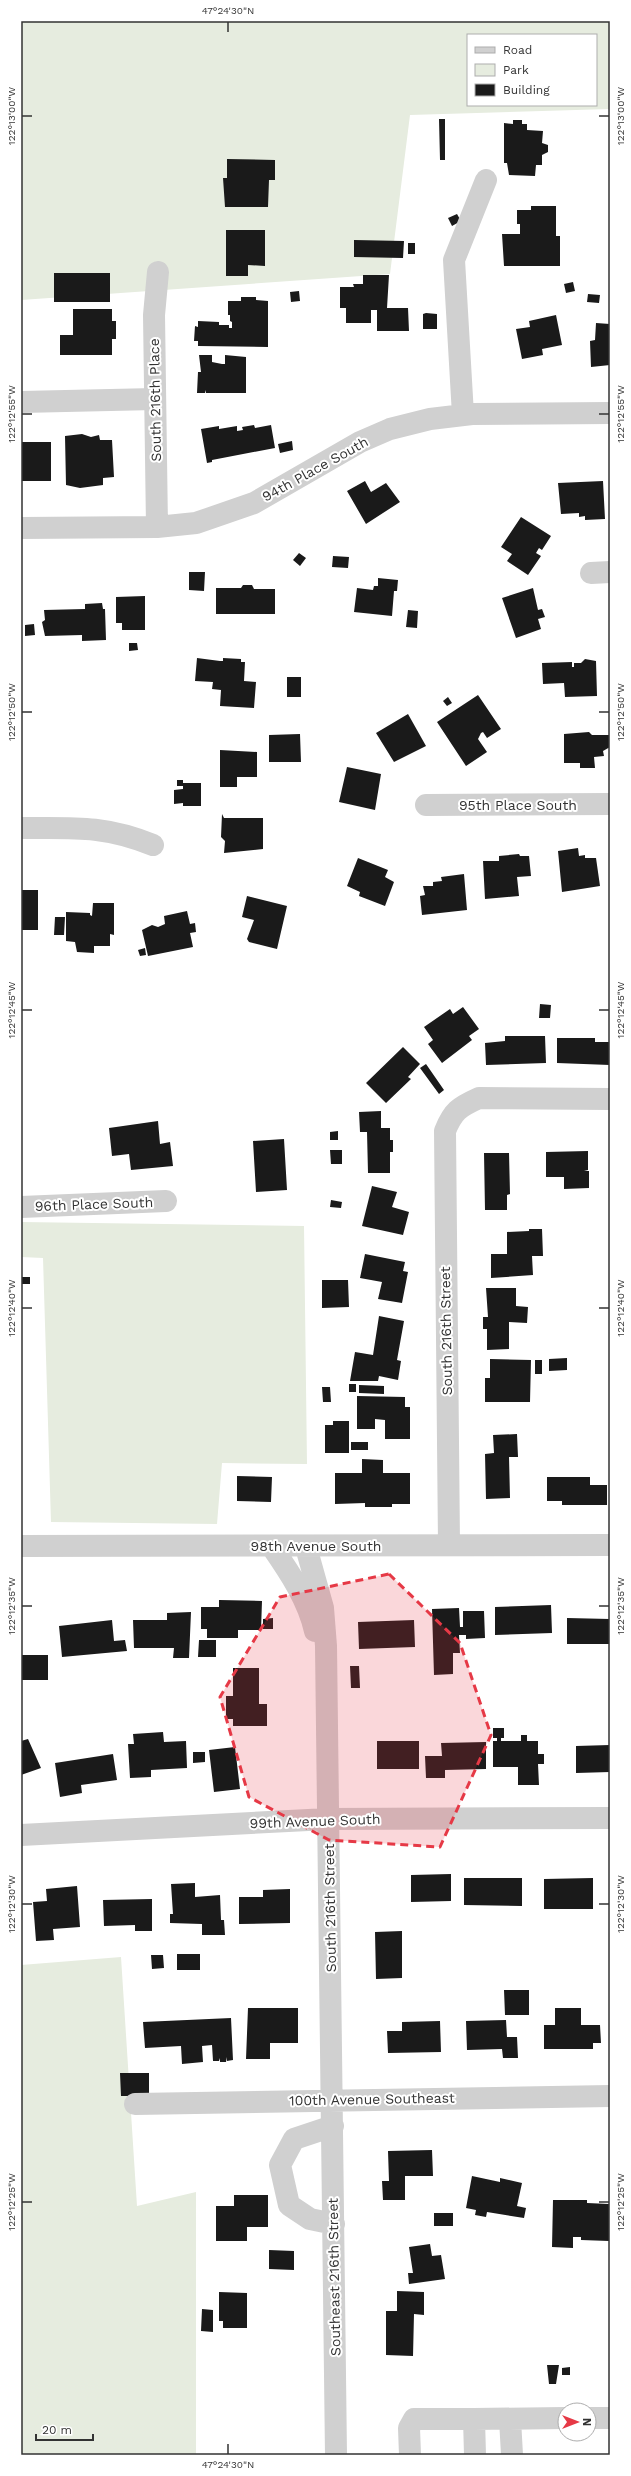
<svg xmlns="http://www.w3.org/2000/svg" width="631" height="2476" font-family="'Work Sans',sans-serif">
<rect width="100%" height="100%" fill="#fff"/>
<path fill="#e6ecdf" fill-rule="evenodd" d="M21,21H610V109L410,115L390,274L21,300ZM468,35H596V105H468Z
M21,1222L304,1226L307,1464L222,1463L217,1524L51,1522L43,1258L21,1257Z
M121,1957L137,2206L196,2192V2455H21V1965Z"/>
<path fill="#1a1a1a" d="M439,119H445V160H440Z
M513,120H522V124H527V130L543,131L542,143L548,145V152L542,155V165H536L535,176L509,175L507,163H504V123L513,124Z
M227,159L275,160V180H269L268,207H225L223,178H227Z
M531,206H556V236H560V266H504L502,234H520V224H517V210H531Z
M457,214L461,221L452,226L448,218Z
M226,230H265V266L248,265V276H226Z
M354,240L404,241L403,258L354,257Z
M408,243H415V254H408Z
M54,273H110V302H54Z
M363,275H389L387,308H408L409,331H377V310H371V323H346V308H340V287H354L353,284H363Z
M573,282L575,291L566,293L564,284Z
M299,291L300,301L291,302L290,292Z
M588,294L600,295L599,303L587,302Z
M241,297H256V300L268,301V347L198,346V341H194L195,326L198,327V321L219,322V325H229V328H232V322L230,321V315H228V301H241Z
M73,309H112V321H116V339H112V355H60V335H73Z
M426,313L437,314V329H423V314Z
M556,315L562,345L542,349L543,355L522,359L516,329L530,327L529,321Z
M596,323L610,324V365L591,367L590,341L595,340Z
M199,355H212V362L222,364H225V355L246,357V393H206V390L205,393H197L198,372H201Z
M254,425L255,428L271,425L275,448L212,460V462L207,463L201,429L219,426V429L237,426V431L243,430L242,427Z
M82,434L91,437L99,435L100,440H112L114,477L103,478V485L80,488L66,485L65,436Z
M292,441L293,450L280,453L278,444Z
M21,442H51V481H21Z
M365,481L371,492L386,483L400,502L366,524L347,491Z
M603,481L605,519L585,520V516L579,517V513L561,514L558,483Z
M521,517L551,536L542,550L539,548L536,553L541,556L528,575L507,561L512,554L501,547Z
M299,553L306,558L300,566L293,560Z
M333,556L349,557L348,568L332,567Z
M189,572H205L204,591L189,590Z
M378,578L398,580L397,591H394L392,616L354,612L357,588L373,590L374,586H378Z
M243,585H252L254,589H275V614H216V588H241Z
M533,588L538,610L542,609L545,617L538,619L541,629L516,638L502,598Z
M145,596V630H122V623H116V597Z
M102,603L103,609H105L106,640L82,641V635L45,636L42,622L45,620L44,610L85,609V604Z
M408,610L418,611L417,628L406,627Z
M34,624L35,635L25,636V625Z
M129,643H137L138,650L129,651Z
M197,658L220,661H223V658L241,659V662H245L244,681L256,682L254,708L220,706L221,690L212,689L213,682L195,681Z
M585,659L596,661L597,696L565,697L564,683L543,684L542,663L572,662V667H574V663H581Z
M287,677H301V697H287Z
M478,695L501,729L487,738L483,732L481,733L478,739L487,752L466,766L437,722Z
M448,697L452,703L447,706L443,701Z
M408,714L426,746L394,762L376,733Z
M589,732L592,735H610V747L603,751L604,756L594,757L595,768H580V763H564V734Z
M300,734L301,762H269V735Z
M220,750L257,752V777H237V787H220Z
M347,767L381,774L375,810L339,802Z
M177,780H183V783H201V806H183V803L174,804V790L183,789V786H177Z
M222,814L224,818H263V849L224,853L225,841L221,837Z
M578,848L579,856L585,855V858H596L600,886L562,892L558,851Z
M519,854L520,856H529L531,876L517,877L519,896L485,899L483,861H499V856Z
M358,858L388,870L385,877L394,882L385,906L359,896L360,892L347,886Z
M464,874L467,910L422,915L420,896L425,895L423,886H433V882L442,881L441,877Z
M21,890H38V930H21Z
M247,896L287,906L277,949L249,942L247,939L254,920L242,917Z
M93,903H114V935L110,934V946H94V953L77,952L75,942L66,941V912L90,913V915L92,916Z
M187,911L190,924L195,923L196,932L190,933L193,947L148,956L142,930L152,925L158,927L165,924L164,916Z
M55,917H65L64,935H54Z
M145,948L146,955L140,956L138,950Z
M540,1004L551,1005L550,1018H539Z
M463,1007L479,1029L469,1036L472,1040L442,1063L428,1044L433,1040L424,1027L450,1009L453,1014Z
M505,1036H545L546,1063L486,1065L485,1043L505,1041Z
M557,1038H595V1042H610V1065L557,1063Z
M403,1047L420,1064L408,1077L411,1079L386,1103L366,1083Z
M426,1064L444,1090L439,1094L420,1068Z
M381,1111V1128H390V1140H393V1152H390V1173H368L367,1132H360L359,1112Z
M158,1121L160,1144L170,1142L173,1166L131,1170L129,1154L112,1156L109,1128Z
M338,1131V1140H330V1132Z
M284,1139L287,1190L256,1192L253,1141Z
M330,1150H342V1164H331Z
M588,1151V1170L584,1171H589V1188L564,1189V1177H546V1152Z
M484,1153H509L510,1194L507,1195V1210H485Z
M372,1186L397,1192L392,1207L409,1212L403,1235L362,1226Z
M331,1200L342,1202L341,1208L330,1207Z
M529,1229H542L543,1256H532L533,1275L491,1278V1254H507V1232L529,1231Z
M365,1254L405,1262L403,1271L408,1272L402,1303L378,1299L382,1282L360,1278Z
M21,1277H30V1284H21Z
M322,1280H348L349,1307L322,1308Z
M486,1288H516V1306L528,1307L527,1323L509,1322V1349L487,1350V1329H483V1317H488Z
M379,1316L404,1321L397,1360L401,1361L398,1380L379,1376L378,1381H350L355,1352L373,1355Z
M567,1358V1370L549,1371V1359Z
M490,1359L531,1360L530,1402H485V1378H490Z
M535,1360H542V1374H535Z
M349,1384H356V1392H349Z
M359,1385L384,1386V1394L359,1393Z
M322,1387H330L331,1402H323Z
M357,1396L405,1397V1407H410V1439H385V1420L375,1419V1429H357Z
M333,1421H349V1453H325V1425H333Z
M517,1434L518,1457H509L510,1498L486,1499L485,1454L494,1453L493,1435Z
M351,1442H368V1450H351Z
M362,1459L383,1460V1473H410V1504H392V1507H365V1503L335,1504V1473H362Z
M237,1476L272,1477L271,1502L237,1501Z
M547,1477H590V1485H607V1505H562V1501H547Z
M219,1600L262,1601L261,1630H238V1638H207V1629H201V1607H219Z
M551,1605L552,1633L495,1635V1607Z
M459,1608L460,1627H463V1611H484L485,1638L466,1639V1635H459L460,1653H453V1674L434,1675L432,1609Z
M191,1612L189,1658H173L174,1648H134L133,1620H167V1613Z
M273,1618V1629H263V1619Z
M567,1618L610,1619V1644H567Z
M112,1620L114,1641L125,1640L127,1651L62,1657L59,1626Z
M414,1620L415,1647L359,1649L358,1622Z
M199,1640H216V1657H198Z
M21,1655H48V1680H21Z
M350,1666H359L360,1688H351Z
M233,1668H259V1704H267V1726H233V1719H226V1696H233Z
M493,1728H504V1738H501V1741H521V1735H527V1741H538V1754H544V1764H538L539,1785H518V1767H493V1741H497V1738H493Z
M163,1732L164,1742L186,1741L187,1768L151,1770V1777L130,1778L128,1744H134L133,1734Z
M28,1739L41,1768L21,1775V1741Z
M377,1741H419V1769H377Z
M486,1742V1769L445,1770V1778H426L425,1756H442L441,1743Z
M610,1745V1772L576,1773V1746Z
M235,1747L240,1789L214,1792L209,1750Z
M193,1752H205V1762L193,1763Z
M113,1754L117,1780L81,1785L82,1793L60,1797L55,1763Z
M451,1874V1901L411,1902V1875Z
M464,1878H522V1906L464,1905Z
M593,1878V1909H544V1879Z
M195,1883V1897L220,1895L221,1920H224L225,1935H202V1924L170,1923V1914H173L171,1884Z
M77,1886L80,1927L53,1929L54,1940L36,1941L33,1902L47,1901L46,1889Z
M290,1889V1923L239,1924V1897H263V1890Z
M152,1899V1931H135V1925L104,1926L103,1900Z
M402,1931V1978L376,1979L375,1932Z
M177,1954H200V1970H177Z
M151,1955H163L164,1968L152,1969Z
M504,1990H529V2015H505Z
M248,2008H298V2043H270V2059H246Z
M555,2008H581V2025H600L601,2043H593V2049H544V2025H555Z
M231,2018L233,2060L227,2061V2057L226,2062H220V2058L219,2061H213L212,2045L202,2046L203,2062L182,2064L181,2046L145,2048L143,2022Z
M506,2020L507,2037H517L518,2058H503L502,2049L467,2050L466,2021Z
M440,2021L441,2052L388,2053L387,2031H402V2022Z
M120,2073H149V2096H121Z
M432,2150L433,2176H405V2200H383L382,2181H389L388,2151Z
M472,2176L500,2182V2178L522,2183L517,2206L526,2208L524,2218L487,2212L486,2217L475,2215L476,2210L466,2208Z
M234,2195H268V2227H247V2241H216V2206H234Z
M553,2200H587V2203L609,2204V2241L581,2240V2237H573V2248L552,2247Z
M434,2213H453V2226H434Z
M430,2244L432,2256L441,2255L445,2279L409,2284L408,2273H413L409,2247Z
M269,2250L294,2251V2270L269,2269Z
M397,2291L424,2292V2315L414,2314L413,2356L386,2355V2311H397Z
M219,2292L247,2293V2328H223V2321H219Z
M202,2309L213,2310V2332L201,2331Z
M547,2365H559L556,2384H549Z
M570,2367V2375H562V2368Z"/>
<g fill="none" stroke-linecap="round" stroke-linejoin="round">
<path stroke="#d0d0d0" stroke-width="22" d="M21,402L155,399
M463,415L454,260L486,180
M157,527L154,315L158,272
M21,528L157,527L196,523L254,503L360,442L390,429L430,419L472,414L610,413
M591,573L610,572
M426,805L610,804
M21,828C72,828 104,825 153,845
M21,1207L166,1201
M449,1545L445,1131C453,1111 459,1107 479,1098L610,1099
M21,1546L610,1545
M272,1547C290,1573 308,1600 315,1631
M306,1547L323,1608L326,1646L336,2455
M21,1835L328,1819L610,1818
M135,2104L610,2096
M333,2126L294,2139L280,2165L289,2205L310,2219L334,2224
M589,2418H610
M474,2419L565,2418
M510,2419L512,2455
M410,2455L409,2428L414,2419H474L475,2455"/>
</g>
<path fill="#e63946" fill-opacity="0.2" stroke="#e63946" stroke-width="3" stroke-dasharray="8 5" stroke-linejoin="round" d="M389,1574L460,1643L491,1735L440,1847L329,1840L249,1797L220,1697L280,1597Z"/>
<path fill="none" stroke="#333" stroke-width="1.5" d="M228,22V32M22,116H32M599,116H609M22,414H32M599,414H609M22,712H32M599,712H609M22,1010H32M599,1010H609M22,1308H32M599,1308H609M22,1606H32M599,1606H609M22,1904H32M599,1904H609M22,2202H32M599,2202H609M228,2444V2454"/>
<g text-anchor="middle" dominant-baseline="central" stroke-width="4" stroke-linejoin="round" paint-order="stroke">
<g font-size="14" fill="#333" stroke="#fff">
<text transform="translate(155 400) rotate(-91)">South 216th Place</text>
<text transform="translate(315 469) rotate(-29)">94th Place South</text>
<text x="518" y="805">95th Place South</text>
<text transform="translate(94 1204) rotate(-2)">96th Place South</text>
<text transform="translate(446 1331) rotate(-91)">South 216th Street</text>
<text x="316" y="1546">98th Avenue South</text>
<text transform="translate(315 1821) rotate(-2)">99th Avenue South</text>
<text transform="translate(330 1908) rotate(-91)">South 216th Street</text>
<text transform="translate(372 2099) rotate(-1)">100th Avenue Southeast</text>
<text transform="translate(334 2277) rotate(-91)">Southeast 216th Street</text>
</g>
</g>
<rect width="631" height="2476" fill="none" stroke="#ffffff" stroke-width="44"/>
<rect x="467" y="34" width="130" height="72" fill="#ffffff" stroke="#adadad"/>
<rect x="475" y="47" width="20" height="6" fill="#d0d0d0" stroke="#adadad"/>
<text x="503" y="54" font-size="12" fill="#333333">Road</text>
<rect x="475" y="64" width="20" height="12" fill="#e6ecdf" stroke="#adadad"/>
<text x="503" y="74" font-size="12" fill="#333333">Park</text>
<rect x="475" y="84" width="20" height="12" fill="#1a1a1a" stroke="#adadad"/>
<text x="503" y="94" font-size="12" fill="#333333">Building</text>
<g transform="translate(577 2422) rotate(90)"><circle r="19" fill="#ffffff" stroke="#adadad"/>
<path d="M0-3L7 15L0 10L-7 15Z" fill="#e63946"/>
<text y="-6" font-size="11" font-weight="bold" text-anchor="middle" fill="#333333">N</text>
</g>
<path d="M36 2434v6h57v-6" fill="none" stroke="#333333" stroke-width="2"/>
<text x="42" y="2434" font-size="12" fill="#333333" stroke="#ffffff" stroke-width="3" paint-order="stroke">20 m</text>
<rect x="22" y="22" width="587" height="2432" fill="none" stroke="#333" stroke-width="1.5"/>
<g font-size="10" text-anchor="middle" fill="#333">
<text x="228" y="14">47°24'30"N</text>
<text transform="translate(11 116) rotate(-90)" y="4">122°13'00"W</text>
<text transform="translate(620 116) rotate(-90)" y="4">122°13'00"W</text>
<text transform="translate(620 414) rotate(-90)" y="4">122°12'55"W</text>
<text transform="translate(11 414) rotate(-90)" y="4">122°12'55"W</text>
<text transform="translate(11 712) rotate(-90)" y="4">122°12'50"W</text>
<text transform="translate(620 712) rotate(-90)" y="4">122°12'50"W</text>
<text transform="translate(11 1010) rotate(-90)" y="4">122°12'45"W</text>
<text transform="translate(620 1010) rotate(-90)" y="4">122°12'45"W</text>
<text transform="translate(11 1308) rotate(-90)" y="4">122°12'40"W</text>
<text transform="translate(620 1308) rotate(-90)" y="4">122°12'40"W</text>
<text transform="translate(620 1606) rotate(-90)" y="4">122°12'35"W</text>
<text transform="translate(11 1606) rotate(-90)" y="4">122°12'35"W</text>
<text transform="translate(620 1904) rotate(-90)" y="4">122°12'30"W</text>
<text transform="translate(11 1904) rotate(-90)" y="4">122°12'30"W</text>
<text transform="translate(620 2202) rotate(-90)" y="4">122°12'25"W</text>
<text transform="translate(11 2202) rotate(-90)" y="4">122°12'25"W</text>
<text x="228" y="2468">47°24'30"N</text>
</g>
</svg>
